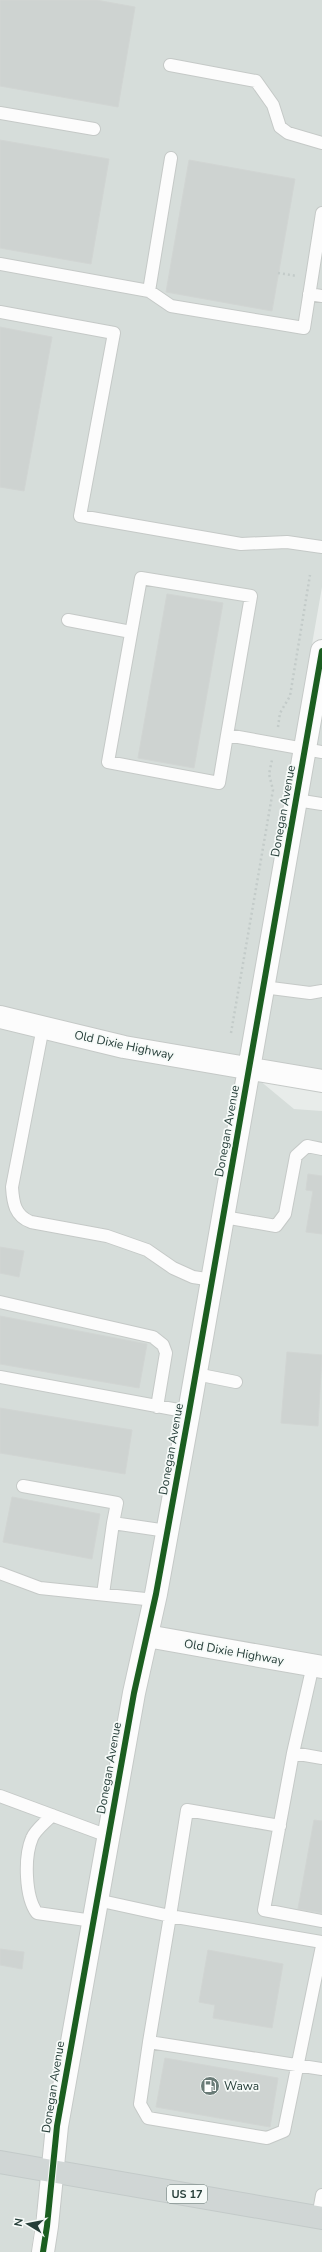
<svg xmlns="http://www.w3.org/2000/svg" width="322" height="2252" font-family="'Nunito Sans',sans-serif">
<rect width="100%" height="100%" fill="#e8ecea"/>
<path fill="#d6ddda" d="M0,0H322V587L240,1057L126,1037L0,1007Z
M322,717V1071L262,1060Z
M0,1027L237,1076L252,1115L259,1080L294,1109L322,1111V1657L160,1629L240,1184L207,1249L145,1591L123,1691L46,2124L43,2159L0,2152Z
M156,1648L322,1677V2208L65,2163L68,2128L145,1695Z
M0,2172L41,2179L31,2252H0Z
M63,2183L322,2228V2252H54Z"/>
<path fill="#ced3d1" stroke="#d1d5d3" d="M0,0H96L135,7L118,107L0,86Z
M0,140L109,159L91,264L0,248Z
M189,160L295,179L272,311L166,292Z
M0,327L52,337L24,491L0,487Z
M167,594L223,603L194,768L138,758Z
M308,1174L322,1176V1234L306,1232L313,1191L306,1190Z
M0,1247L24,1251L19,1277L0,1273Z
M0,1316L147,1344L139,1388L0,1364Z
M287,1352L322,1355L318,1426L281,1423Z
M0,1408L132,1430L125,1474L0,1453Z
M12,1497L100,1514L92,1559L3,1542Z
M314,1820L322,1821V1913L298,1909Z
M0,1949L24,1952L22,1969L0,1965Z
M208,1950L283,1964L272,2028L213,2018L215,2005L199,2002Z
M165,2058L278,2078L270,2127L156,2107Z"/>
<g fill="none" stroke-linecap="round" stroke-linejoin="round">
<g stroke="#c5c9c7" stroke-width="14">
<path id="service" d="M170,65L256,81L273,105L280,127L288,133L322,143
M0,113L94,129
M0,264L149,291L171,158
M149,291L171,306L304,328L322,213
M309,294L322,296
M0,312L114,333L80,516L241,544L287,542L322,547
M68,620L131,632
M227,735L251,596L141,578L108,762L219,783L227,735L322,752
M296,800L322,804
M263,987L310,993L322,991
M43,1027L12,1187C13,1203 15,1216 31,1222L107,1236L147,1250L173,1268L193,1277L213,1280
M224,1217L276,1226L285,1214L296,1156L307,1146L322,1149
M0,1302L153,1337L163,1345L166,1353L157,1407
M196,1374L236,1382
M0,1377L189,1412
M23,1486L117,1503L113,1523
M0,1573L40,1588L155,1600
M103,1594L113,1523L167,1531
M313,1665L293,1753L264,1910L322,1921
M293,1753L322,1758
M0,1796L108,1836
M52,1815C46,1822 35,1830 32,1838C24,1857 25,1897 37,1913L93,1921
M280,1826L187,1810L170,1916L322,1942
M97,1900L170,1916L149,2042L322,2069
M149,2042L140,2104L148,2118L267,2138L284,2131L322,1946
M318,2217L322,2195"/>
</g>
<g stroke="#c5c9c7" stroke-width="24">
<path id="tertiary" d="M0,1017L124,1047L322,1081
M147,1636L322,1667
M43,2252L47,2226L57,2126L134,1693L156,1594L189,1412L322,651"/>
</g>
<g stroke="#c3cac9" stroke-width="24">
<path id="primary" d="M0,2162L322,2218"/>
</g>
<path stroke="#c3cbc9" stroke-width="2.5" stroke-dasharray="2 3" stroke-linecap="butt" d="M278,273L297,276
M278,727L280,713L290,696L310,575
M231,1033L273,790L269,774L272,760"/>
<use href="#service" stroke="#fcfcfc" stroke-width="12"/>
<use href="#tertiary" stroke="#fcfcfc" stroke-width="22"/>
<use href="#primary" stroke="#d0d6d5" stroke-width="22"/>
<g stroke="#f6faf8" stroke-width="8">
<path id="cycleway" d="M43,2252L47,2226L57,2126L134,1693L156,1594L189,1412L322,651"/>
</g>
<use href="#cycleway" stroke="#1b5e20" stroke-width="6"/>
</g>
<defs>
<g id="fuel-disc" transform="scale(1)"><circle r="9.5" fill="#6a7b77" stroke="#f6faf8"/><path d="M-5.5-6h7V0h2V4h1.3V-2.5L3-4.5l.8-.8L6-3V5H2.5V1h-1V6h-7ZM-4.2-4.7v3.2H.2V-4.7Z" fill="#fff"/></g>
</defs>
<g fill-rule="evenodd">
<use href="#fuel-disc" x="210" y="2086"/>
</g>
<g text-anchor="middle" dominant-baseline="central" stroke-width="3.5" stroke-linejoin="round" paint-order="stroke">
<rect fill="#f6faf8" stroke="#647672" stroke-width="1" x="167" y="2185" width="40" height="18" rx="3"/>
<g font-size="11" font-weight="bold" fill="#263e39">
<text x="187" y="2194">US 17</text>
</g>
<g font-size="12" fill="#263e39" stroke="#f6faf8">
<text transform="translate(283 811) rotate(-80)">Donegan Avenue</text>
<text transform="translate(124 1045) rotate(12)">Old Dixie Highway</text>
<text transform="translate(227 1131) rotate(-80)">Donegan Avenue</text>
<text transform="translate(171 1449) rotate(-80)">Donegan Avenue</text>
<text transform="translate(234 1652) rotate(10)">Old Dixie Highway</text>
<text transform="translate(109 1768) rotate(-80)">Donegan Avenue</text>
<text transform="translate(53 2087) rotate(-81)">Donegan Avenue</text>
</g>
<g font-size="12" fill="#263e39" stroke="#f6faf8" text-anchor="start">
<text x="224" y="2086">Wawa</text>
</g>
</g>
<g transform="translate(28 2224) rotate(280)" stroke="#f6faf8" stroke-width="3" paint-order="stroke">
<path d="M0-3L7 15L0 10L-7 15Z" fill="#263e39"/>
<text y="-6" font-size="11" font-weight="bold" text-anchor="middle" fill="#263e39">N</text>
</g>
</svg>
